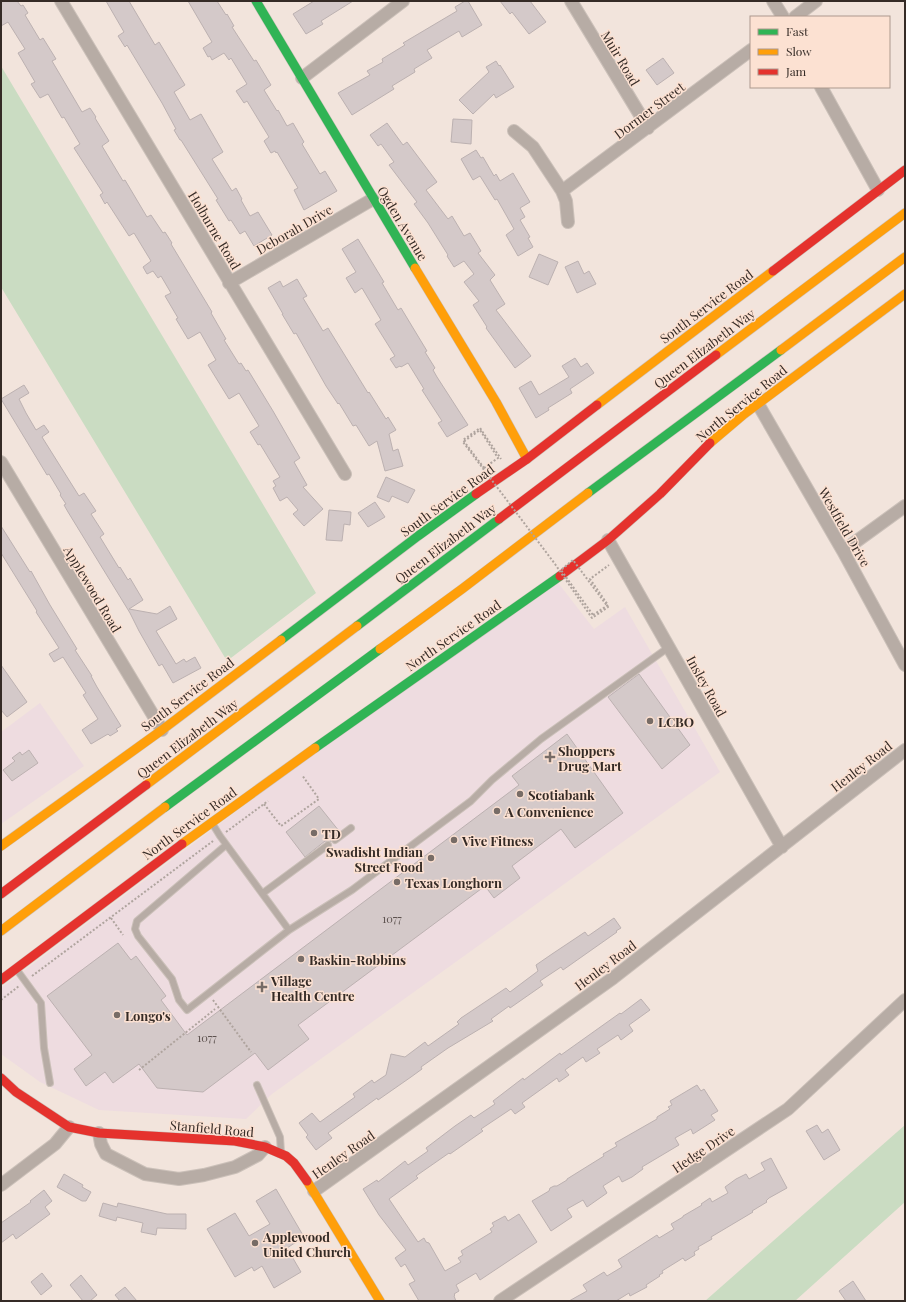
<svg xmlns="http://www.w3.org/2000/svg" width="906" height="1302" font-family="'Playfair Display',serif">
<rect width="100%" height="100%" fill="#f2e4dc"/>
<path fill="#eedce0" d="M552,575L594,629L625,607L720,772L272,1094L246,1119L99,1110L40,1082L1,1054V988Z
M40,703L84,766L1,824V732Z"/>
<path fill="#cadcc2" d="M1,66L316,593L227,661L1,287Z
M905,1125V1202L795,1301H705Z"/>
<path fill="#d4c9c9" stroke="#bcb1b1" d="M1,1H17L21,6L23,5L28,13L25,15L40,40L43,38L56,59L52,61L82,112L90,108L96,117L95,118L109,141L102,146L123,181L125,180L147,217L151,215L163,233L165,232L172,243L171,244L212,312L211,313L226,339L224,340L239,364L241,363L246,371L248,370L273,411L300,458L294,462L307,485L303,487L323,509L304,526L293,514L298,510L287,497L280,501L273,488L276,486L273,481L280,477L260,444L258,445L250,432L259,426L239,393L229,399L208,365L216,360L200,332L188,339L176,319L178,318L165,296L171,293L161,276L158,278L153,271L147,274L143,267L151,261L134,233L129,236L107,202L105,204L100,195L103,193L74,148L80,144L64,117L62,118L48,94L40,98L31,84L35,82L18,53L25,49L8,22L1,26Z
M106,1H129L155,45L159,42L185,85L174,92L190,120L201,114L223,152L212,159L232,191L236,188L242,199L241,200L250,216L258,212L272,235L254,246L245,231L240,234L231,220L229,221L216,200L218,199L181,140H180L174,130L176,129L162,103L127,45L125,47L118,36L124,32Z
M188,1H217L226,15L227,14L234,26L232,27L254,61L256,60L271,85L264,90L277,111L278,110L287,126L293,123L304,142L302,144L320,174L325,171L337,191L304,210L294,190L298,188L277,152L276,153L275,151L271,153L264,141L269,137L247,101L244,103L236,91L247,84L231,58L229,60L224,53L212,60L210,56L208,57L203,48L212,42Z
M314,1H353L321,21L323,24L306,34L293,14Z
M465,1H468L482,25L462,37L459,31L427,50L432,58L414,69L415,72L392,86L394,89L352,115L338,93L370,75L367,71L383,62L382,59L405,45L403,43L457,11L455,7Z
M500,1H530L546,22L529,34L512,12L510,14Z
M663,58L674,73L657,85L646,70Z
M496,61L499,66L500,65L514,87L496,98L494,94L473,114L459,100L489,72L486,67Z
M453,119L472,120L471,144L451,142Z
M387,123L403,145L407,142L437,182L426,190L448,219L452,216L464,236L470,233L481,251L478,253L495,275L490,280L505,304L496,310L531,356L515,368L486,328L487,327L473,305L479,301L464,282L474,274L464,261L454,267L447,256L448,255L428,223L414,204L417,202L389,165L394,162L381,144L378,146L370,135Z
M476,150L481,158L483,157L494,176L496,174L500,181L513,173L530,202L520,208L525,217L520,220L530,237L528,238L533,247L518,256L506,235L514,229L497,199L495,200L480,176L473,180L461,159Z
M358,239L384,282L382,283L398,310L401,308L427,351L425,352L435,368L433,370L437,377L468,425L447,437L438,423L442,421L422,390L424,389L408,363L401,367L400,366L396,368L390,359L395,356L375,324L381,320L362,288L355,293L346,278L356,272L342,249Z
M539,254L558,262L548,285L529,277Z
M578,261L584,274L589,271L596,284L577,293L565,267Z
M297,279L307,296L303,298L323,331L328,328L368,393L369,392L386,419L388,417L396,430L389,434L393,451L398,449L403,466L385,471L377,441L369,446L356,425L353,426L339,403L338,404L326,386L296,333L294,334L282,314H283L268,288L280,281L283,287Z
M575,358L581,367L587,363L594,373L570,389L572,393L548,408L549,410L536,418L519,388L531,381L539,395L569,377L562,366Z
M24,385L29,393L19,399L26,413L36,430L44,425L49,432L42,437L79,496L84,493L96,511L91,514L104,534L100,537L119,568L120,567L128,580L130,578L143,600L129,609L157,614L170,606L177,619L156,631L176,664L184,659L186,662L195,657L201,668L173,683L162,664L159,666L139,631L130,613L68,512L64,505L66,504L60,495L61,494L49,474L47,475L1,399Z
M386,477L415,490L408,503L392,496L389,502L377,497Z
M375,502L385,517L368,527L358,513Z
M329,510L351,512L350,525L344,524L342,541L326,540Z
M1,526L30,572L31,571L50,605L77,649L75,650L92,676H91L97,687L121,726L116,729L118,731L110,736L108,734L91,744L82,730L98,719L83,695L86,693L63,657L54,662L49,654L59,648L36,612L37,611L1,553Z
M1,665L27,702L7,717L1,710Z
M639,674L690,745L662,769L608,697Z
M567,734L623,813L575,848L561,829L512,866L520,878L494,898L485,886L298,1025L309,1039L268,1070L255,1053L203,1092L157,1088L139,1064L113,1083L105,1072L86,1086L74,1069L92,1055L47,996L118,943L131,960L136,956L166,996L161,1000L187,1035L519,785L512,776Z
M29,750L38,763L12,781L3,770L15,761L12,758L20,752L22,755Z
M319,806L339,831L332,837L331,842L325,841L305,857L286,832Z
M614,918L621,928L616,931L617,932L563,970L561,967L540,981L543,985L510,1008L509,1006L491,1019L493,1021L448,1048L421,1067L422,1069L411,1077L378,1100L377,1098L352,1116L328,1133L332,1138L316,1150L306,1137L308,1135L299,1123L312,1113L320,1122L355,1097L353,1094L372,1080L374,1083L386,1075L391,1054L405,1057L425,1042L428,1046L459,1024L457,1022L461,1018L506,988L510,992L538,971L536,965L552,954L585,932L588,936Z
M641,999L650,1010L629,1025L633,1031L621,1040L618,1035L597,1049L600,1053L586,1062L583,1057L565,1070L569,1075L559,1082L557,1078L522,1103L525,1107L515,1114L511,1109L481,1129L483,1131L450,1154L449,1153L416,1176L418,1178L389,1199L418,1242L424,1238L426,1242L429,1243L445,1271L461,1262L458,1258L463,1255L461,1251L492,1232L490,1229L494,1226L492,1223L505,1216L508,1221L519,1214L537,1242L480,1280L476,1273L456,1285L459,1291L454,1294L455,1295L454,1296L456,1301H419L409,1284L415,1281L405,1264L401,1267L395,1258L406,1250L379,1215L363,1189L377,1180L378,1182L405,1161L408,1165L428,1151L426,1148L455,1126L471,1115L474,1118L495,1104L493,1101L523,1078L524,1080L560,1053L561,1055L620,1013L621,1014Z
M697,1085L701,1091L704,1089L718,1111L711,1115L715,1120L693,1134L691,1129L675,1138L679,1145L642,1167L643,1169L632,1177L622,1182L619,1176L603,1186L607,1193L587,1207L583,1200L567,1209L572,1217L551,1231L532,1201L549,1191L550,1188L554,1186H557L567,1180V1179L604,1156L603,1154L617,1146L615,1143L657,1119V1117L670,1109L668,1107L672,1105L670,1101Z
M817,1125L822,1133L828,1129L840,1150L824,1160L806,1131Z
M771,1158L787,1188L769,1198L766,1201L767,1202L752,1211L753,1212L711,1237L712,1239L698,1247L699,1249L694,1252L695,1255L685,1261L683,1258L662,1271L663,1273L659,1275L660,1276L646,1285L647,1287L630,1296L629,1293L616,1301H569L587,1291L583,1285L604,1272L607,1276L622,1267L618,1260L629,1253L657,1235L659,1238L674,1229L671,1224L683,1217V1216L702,1205L701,1204L710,1198L712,1202L728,1193L725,1187L736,1179L746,1174L749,1179L765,1170L761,1163Z
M64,1174L83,1185L82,1187L91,1192L86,1201H82L57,1187Z
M276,1189L304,1237L287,1248L301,1272L274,1288L262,1266L254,1271L252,1267L235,1277L207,1229L235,1213L249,1236L270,1224L256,1201Z
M44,1190L52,1201L45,1207L50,1214L16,1239L13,1234L1,1243V1223L31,1202L30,1201Z
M103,1203L117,1207L118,1203L167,1214H186V1229L157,1228L156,1235L141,1232L143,1223L117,1217L116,1221L99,1216Z
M42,1273L52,1286L41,1295L31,1282Z
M81,1275L97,1295L90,1301H83L70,1285Z
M853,1281L866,1301H846L839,1291Z
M125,1287L137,1301H120L115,1295Z"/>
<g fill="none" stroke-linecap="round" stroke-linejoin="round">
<g stroke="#cbc0b9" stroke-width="8">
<path id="lane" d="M212,823L220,836L289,930
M335,840L351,828
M226,845L137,921L135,929L138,936L172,979L179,1000L187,1010L289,930L352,890L471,801L492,780L541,739L669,647
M263,893L328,845
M17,970L41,1003L44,1048L50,1083
M257,1085L280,1137L281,1153"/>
</g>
<g stroke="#cbc0b9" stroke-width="14">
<path id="street" d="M61,1L345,474
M571,1L648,128
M773,1L783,17
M795,17L816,1
M302,78L403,1
M821,87L878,190
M514,131L533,147L562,191L566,201L568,222
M562,191L751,50
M229,283L373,199
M758,404L843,551L905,665
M1,462L162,730
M608,540L782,847
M843,551L905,506
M99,1133L101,1144L106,1154L145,1174L179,1179L204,1175L235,1167L258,1155L265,1147
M1,1185L55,1144L69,1127
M314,1191L613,978L905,750
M500,1301L788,1109L905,1000"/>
</g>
<g stroke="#cbc0b9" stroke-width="10">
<path id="fast" d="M256,1L415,268
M588,493L781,350
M357,626L499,519
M281,640L418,536L476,494
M315,748L560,576
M165,807L380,649"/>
</g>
<g stroke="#cbc0b9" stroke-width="10">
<path id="slow" d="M415,268L496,402L527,459
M781,350L905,257
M716,355L905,213
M597,405L773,271
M710,443L743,415L905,294
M380,649L462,589L588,493
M146,785L357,626
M182,844L315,748
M1,846L162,730L281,640
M1,931L165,807
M307,1181L380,1301"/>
</g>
<g stroke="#cbc0b9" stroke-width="10">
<path id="jam" d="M773,271L905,170
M476,494L527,459L597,405
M499,519L716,355
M560,576L608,540L660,494L710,443
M1,894L146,785
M1,980L182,844
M1,1078L16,1092L69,1127L99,1133L235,1141L265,1147L286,1156L294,1163L307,1181"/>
</g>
<path stroke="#afa49e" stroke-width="2" stroke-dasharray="2 2" stroke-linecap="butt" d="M484,468L463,440L480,428L501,459
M593,615L608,605L590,579L609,565
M264,804L281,826L319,799L302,775
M226,832L268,801
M111,918L123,935
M32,976L213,841
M1,1000L19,986
M213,1000L251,1052
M139,1070L215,1009"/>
<use href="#lane" stroke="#b7aca5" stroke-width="6"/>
<use href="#street" stroke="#b7aca5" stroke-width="12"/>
<use href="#fast" stroke="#30b455" stroke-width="9"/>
<use href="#slow" stroke="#ff9f0a" stroke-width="9"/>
<use href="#jam" stroke="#e5322d" stroke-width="9"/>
<path stroke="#afa49e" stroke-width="2" stroke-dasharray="2 2" stroke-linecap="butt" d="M484,468L498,458L480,430L463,442L555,564L592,618L608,607L573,560L561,570L593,615"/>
</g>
<g fill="#776c66" stroke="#fce1d2" stroke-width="1.5">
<circle cx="650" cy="721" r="4"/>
<path d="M548 751h4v4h4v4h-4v4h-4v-4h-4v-4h4z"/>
<circle cx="520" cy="794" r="4"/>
<circle cx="497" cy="811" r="4"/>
<circle cx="314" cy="833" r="4"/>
<circle cx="454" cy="840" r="4"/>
<circle cx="431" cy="858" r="4"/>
<circle cx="397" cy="882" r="4"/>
<circle cx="301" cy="959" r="4"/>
<path d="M260 981h4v4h4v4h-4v4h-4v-4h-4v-4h4z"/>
<circle cx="117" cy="1015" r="4"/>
<circle cx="255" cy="1243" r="4"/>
</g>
<g text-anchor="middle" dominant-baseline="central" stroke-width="3" stroke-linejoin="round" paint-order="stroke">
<g font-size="11" fill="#5d524f">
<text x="392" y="918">1077</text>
<text x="207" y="1037">1077</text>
</g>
<g font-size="13" fill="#352b26" stroke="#fce1d2">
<text transform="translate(621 58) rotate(59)">Muir Road</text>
<text transform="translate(649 110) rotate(-37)">Dormer Street</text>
<text transform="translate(403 223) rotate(59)">Ogden Avenue</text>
<text transform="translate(294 229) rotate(-30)">Deborah Drive</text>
<text transform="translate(215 230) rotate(59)">Holburne Road</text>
<text transform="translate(706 306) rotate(-37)">South Service Road</text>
<text transform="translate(704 348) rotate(-37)">Queen Elizabeth Way</text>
<text transform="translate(741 403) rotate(-39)">North Service Road</text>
<text transform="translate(447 500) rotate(-36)">South Service Road</text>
<text transform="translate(845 527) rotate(60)">Westfield Drive</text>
<text transform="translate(445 543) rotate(-37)">Queen Elizabeth Way</text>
<text transform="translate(93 589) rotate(59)">Applewood Road</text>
<text transform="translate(453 635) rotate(-35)">North Service Road</text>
<text transform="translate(707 686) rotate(61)">Insley Road</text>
<text transform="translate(187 694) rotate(-37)">South Service Road</text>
<text transform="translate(187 738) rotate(-37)">Queen Elizabeth Way</text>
<text transform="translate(861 766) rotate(-38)">Henley Road</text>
<text transform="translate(189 823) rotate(-36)">North Service Road</text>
<text transform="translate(605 965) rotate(-37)">Henley Road</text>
<text transform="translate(212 1128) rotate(5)">Stanfield Road</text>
<text transform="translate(703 1149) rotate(-34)">Hedge Drive</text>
<text transform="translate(343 1154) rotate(-35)">Henley Road</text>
</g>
<g font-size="13" font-weight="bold" fill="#352b26" stroke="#fce1d2" text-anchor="start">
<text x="658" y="721">LCBO</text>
<text x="558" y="750">Shoppers<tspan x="558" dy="15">Drug Mart</tspan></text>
<text x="528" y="794">Scotiabank</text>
<text x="505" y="811">A Convenience</text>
<text x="322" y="833">TD</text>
<text x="462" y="840">Vive Fitness</text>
<text x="423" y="851" text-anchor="end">Swadisht Indian<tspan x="423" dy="15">Street Food</tspan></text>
<text x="405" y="882">Texas Longhorn</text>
<text x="309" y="959">Baskin-Robbins</text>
<text x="271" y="980">Village<tspan x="271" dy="15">Health Centre</tspan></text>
<text x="125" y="1015">Longo's</text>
<text x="263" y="1236">Applewood<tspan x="263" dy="15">United Church</tspan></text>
</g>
</g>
<rect width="906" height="1302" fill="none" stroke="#352b26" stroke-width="4"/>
<rect x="750" y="16" width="140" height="72" fill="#fce1d2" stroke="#ac988d"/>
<rect x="758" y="29" width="20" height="6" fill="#30b455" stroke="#ac988d"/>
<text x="786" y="36" font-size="12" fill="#352b26">Fast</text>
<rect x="758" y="49" width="20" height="6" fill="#ff9f0a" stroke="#ac988d"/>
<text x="786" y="56" font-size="12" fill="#352b26">Slow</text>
<rect x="758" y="69" width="20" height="6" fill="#e5322d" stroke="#ac988d"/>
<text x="786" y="76" font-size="12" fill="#352b26">Jam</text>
</svg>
